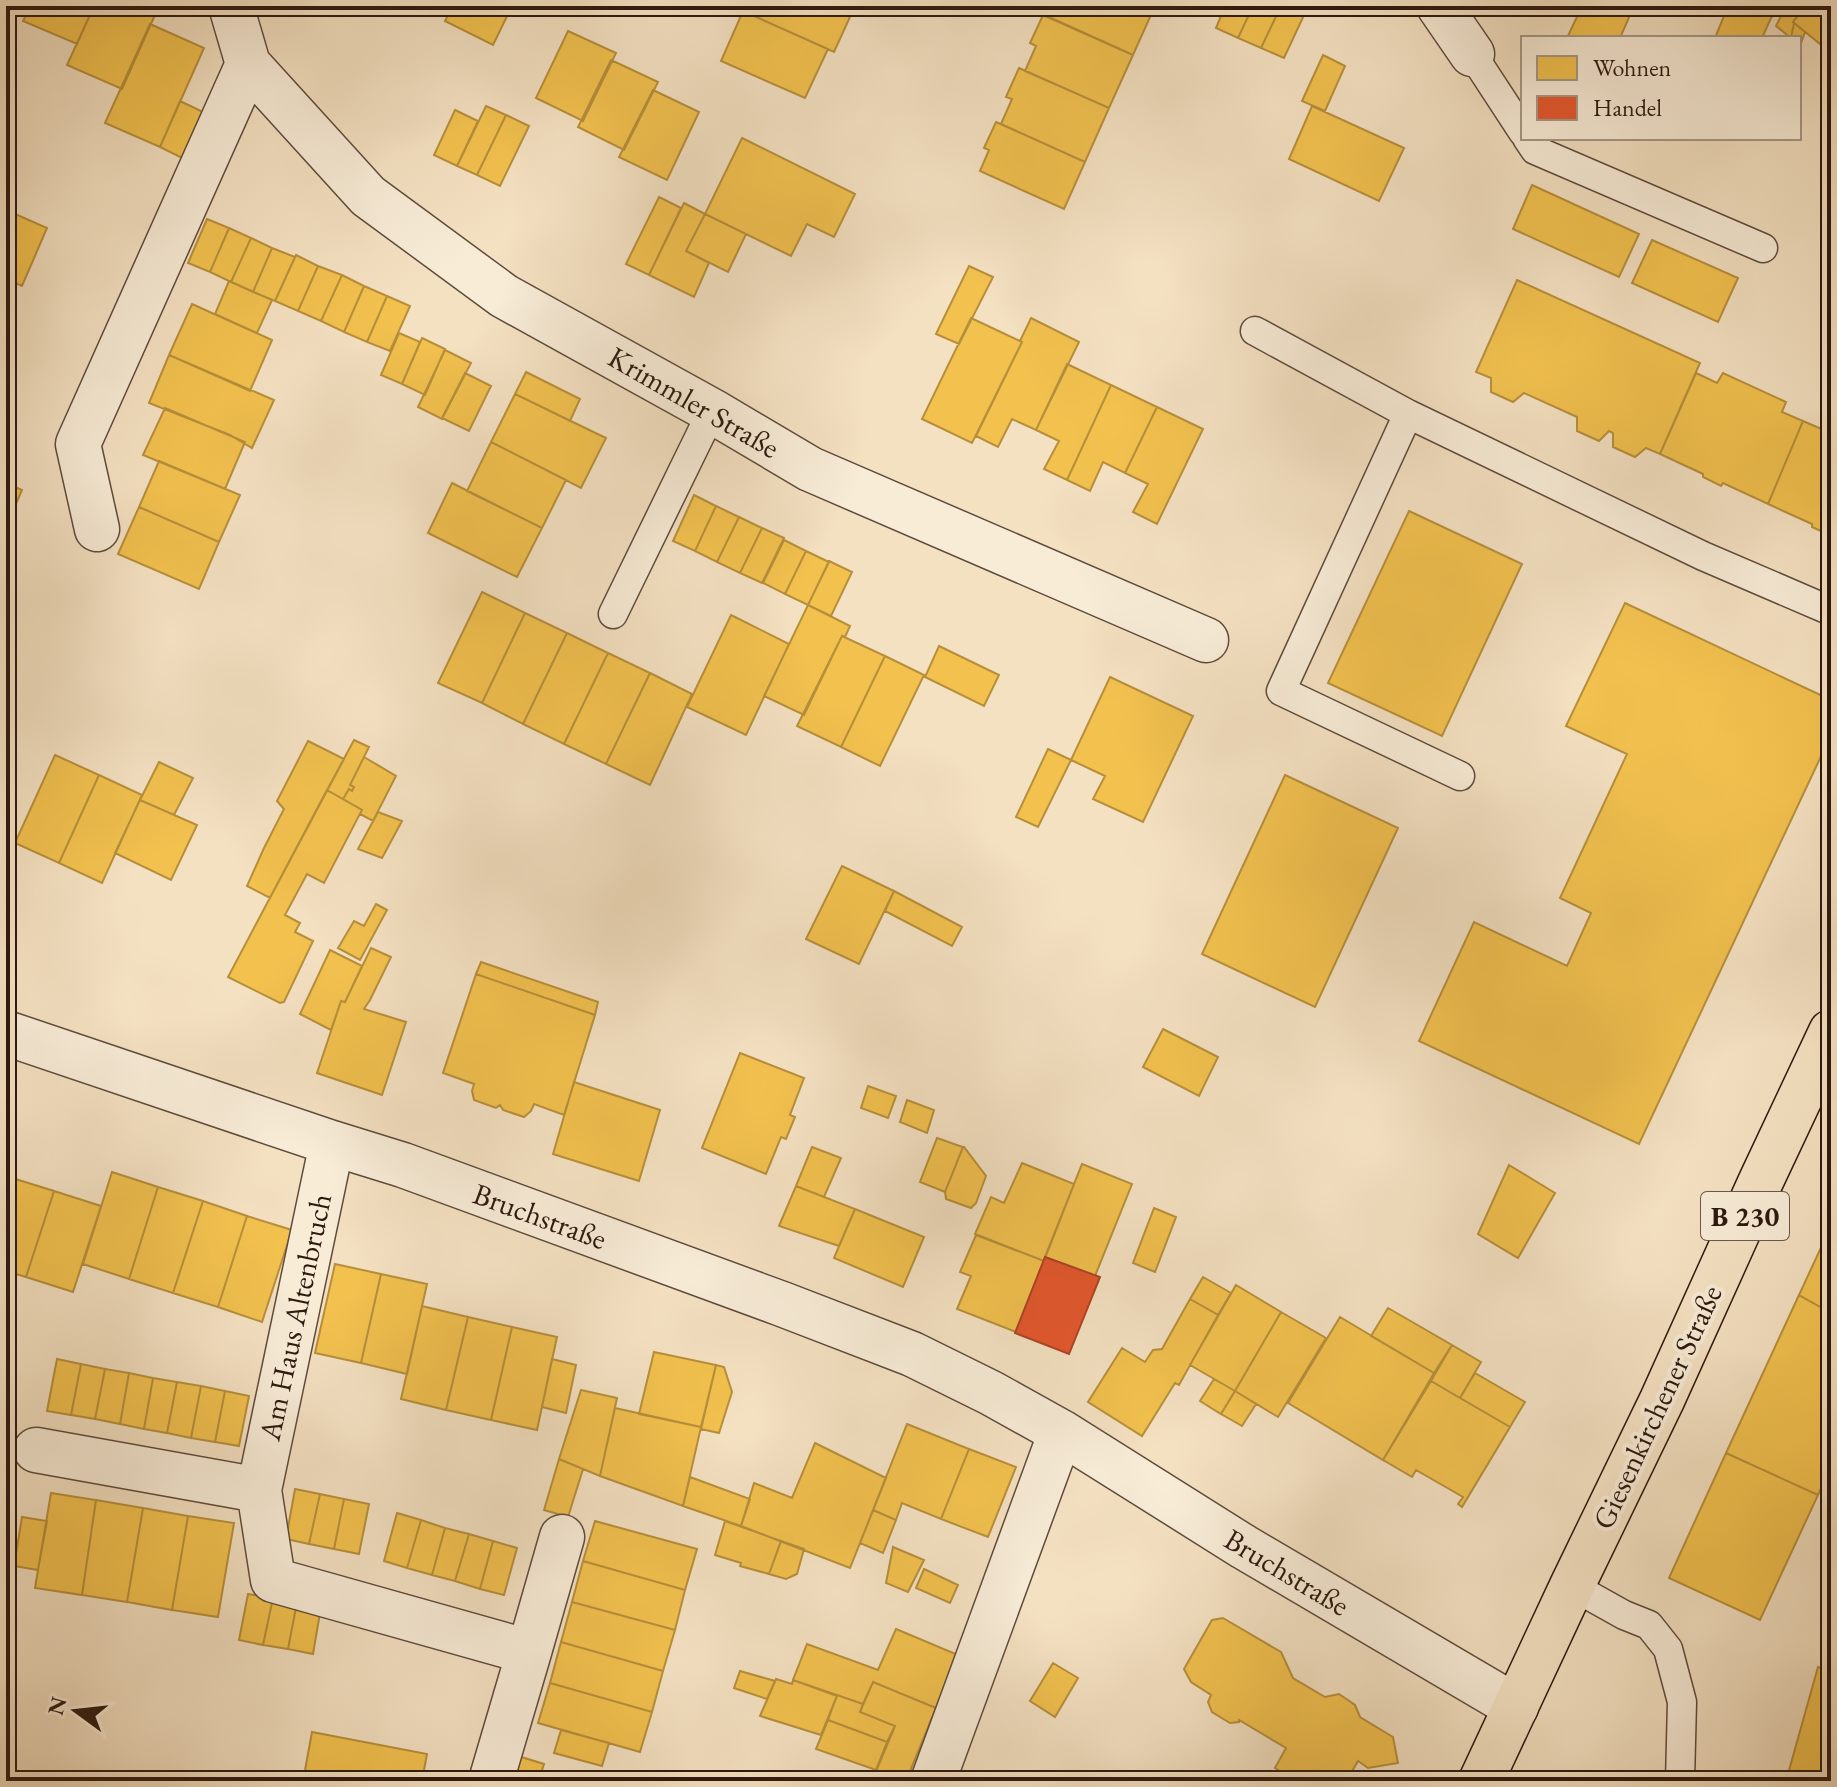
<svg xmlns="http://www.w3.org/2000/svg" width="1837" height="1787" font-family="'EB Garamond',serif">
<rect width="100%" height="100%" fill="#f4e1c2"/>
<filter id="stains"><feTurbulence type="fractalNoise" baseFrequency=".0025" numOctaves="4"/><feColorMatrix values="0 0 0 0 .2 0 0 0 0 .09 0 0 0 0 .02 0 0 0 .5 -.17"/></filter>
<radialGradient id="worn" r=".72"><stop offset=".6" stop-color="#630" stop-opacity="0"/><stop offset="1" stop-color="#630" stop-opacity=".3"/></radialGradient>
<path fill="#f2c14e" stroke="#b78f3b" stroke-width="2" d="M30,6H94L77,44L23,21Z
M94,6H159L122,89L67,65Z
M455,6H512L493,45L445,21L452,7Z
M745,6H855L834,52L743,11Z
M1054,6H1155L1133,55L1049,17Z
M1225,6H1253L1238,38L1216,28Z
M1253,6H1281L1261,48L1238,38Z
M1281,6H1290L1305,13L1284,58L1261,48Z
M1582,6H1634L1620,38H1567Z
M1728,6H1773L1778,10L1771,18L1762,38H1715Z
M1773,6H1805L1793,22L1794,23L1791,38L1776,26L1782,14Z
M1805,6H1831V53L1793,22Z
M743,11L828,49L805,98L721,61Z
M1043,15L1133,55L1109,108L1025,71L1036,46L1030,43Z
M1794,23L1805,32L1799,49V38H1791Z
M150,24L204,48L160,147L105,123Z
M568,31L616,53L583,121L536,98Z
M1323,55L1345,66L1325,111L1302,101Z
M611,60L658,82L624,150L578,127Z
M1019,68L1109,108L1085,162L1001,124L1012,99L1006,97Z
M653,90L699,112L667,180L619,157Z
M180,101L203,112L182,158L160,147Z
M486,106L506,115L477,175L457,166Z
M1312,106L1404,148L1379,201L1289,159Z
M455,110L478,121L457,166L434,155Z
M506,115L529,126L500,186L477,175Z
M996,122L1085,162L1064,209L980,171L989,150L984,148Z
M742,138L855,194L834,237L807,224L791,256L705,214Z
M1532,185L1639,234L1619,277L1513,229Z
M659,197L681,208L649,275L626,264Z
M684,203L705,214L686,251L709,263L694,297L649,275Z
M6,210L47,228L22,286L6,279Z
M705,214L746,234L728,272L686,251Z
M207,219L229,228L210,272L188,263Z
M229,228L251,238L231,282L210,272Z
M251,238L272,248L253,292L231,282Z
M1652,240L1738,278L1718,322L1632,283Z
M272,248L295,257L275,301L253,292Z
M296,255L318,266L298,311L275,301Z
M318,266L342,275L321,321L298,311Z
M969,266L993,277L959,344L936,334Z
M342,275L364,286L344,332L321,321Z
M1517,280L1700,363L1660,454L1646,448L1635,457L1613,447V433L1609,431L1599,441L1577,431V417L1524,393L1513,402L1491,392V378L1476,372Z
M229,281L272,300L257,333L215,314Z
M364,286L387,296L367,342L344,332Z
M387,296L410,306L390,351L367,342Z
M192,304L272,340L250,391L169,355Z
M971,318L1022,342L972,443L922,419Z
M1031,318L1079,342L1036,430L1012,419L998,447L976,436L1022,342L1020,341Z
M399,333L420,342L402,384L381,375Z
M422,338L445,349L425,395L402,384Z
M445,350L471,363L442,419L418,407Z
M169,355L274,400L252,448L230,435L149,403Z
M1067,364L1111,385L1067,480L1044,469L1059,441L1036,430Z
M526,372L580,399L570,421L515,394Z
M465,373L491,386L469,431L442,418Z
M1696,373L1717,383L1723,373L1786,402L1782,412L1803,421L1768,504L1723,483L1721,486L1703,477V474L1660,454Z
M1111,385L1157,407L1125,473L1103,462L1090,491L1067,480Z
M515,394L606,438L581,488L491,442Z
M1157,407L1203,429L1157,524L1133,512L1148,484L1125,473Z
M165,408L245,442L225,489L143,455Z
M1803,421L1826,431L1831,423L1830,535L1812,527V524L1768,504Z
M491,442L566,480L542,528L467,491Z
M159,461L240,495L219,542L139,507Z
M6,483L22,490L6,527Z
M452,483L542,528L517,577L428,533Z
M694,495L716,506L695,551L673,541Z
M716,506L739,517L717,562L695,551Z
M139,507L219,542L199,589L118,554Z
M1409,511L1522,564L1442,736L1328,683Z
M739,517L762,528L740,573L717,562Z
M762,528L784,538L762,583L740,573Z
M784,540L806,551L785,594L763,583Z
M806,551L829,562L808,605L785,594Z
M829,561L852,572L831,616L808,605Z
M482,592L525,613L482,703L438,683Z
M1625,603L1831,700V735L1639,1144L1419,1041L1474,922L1567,966L1591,913L1560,898L1627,754L1566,726Z
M808,605L850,626L845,637L842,636L804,715L764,696Z
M525,613L567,633L523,724L482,703Z
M731,615L789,644L746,735L687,707Z
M567,633L608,653L564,744L523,724Z
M842,636L885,656L841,747L797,726Z
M939,646L999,675L984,706L925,677Z
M608,653L650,673L606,764L564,744Z
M885,656L924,675L880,766L841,747Z
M650,673L692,694L650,785L606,764Z
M1110,677L1193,716L1143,822L1093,799L1105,776L1071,760Z
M354,740L369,747L350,785L354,787L352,791L349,789L343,799L327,790Z
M308,741L344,759L270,898L247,886L264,848L284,809L277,801Z
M1048,749L1071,760L1038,827L1016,817Z
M55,755L99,775L59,863L15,843Z
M364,757L396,776L373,821L360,814L362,810L343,799L349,789L352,791L354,787L350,785Z
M159,762L193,778L174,815L140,800Z
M99,775L142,795L102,883L59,863Z
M1285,775L1398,828L1315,1007L1202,954Z
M327,790L362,810L324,883L307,874L285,915L300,923L295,932L313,941L284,1002L280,1003L228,977Z
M140,800L197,825L171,880L115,853Z
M378,812L402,821L382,858L358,849Z
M842,866L894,891L859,964L806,939Z
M894,891L962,927L952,946L885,911Z
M376,904L387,910L360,960L338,948L354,921L364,926Z
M371,948L391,957L370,1000L364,1009L406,1022L382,1095L317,1073L341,1001L345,1002Z
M330,950L362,966L345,1002L341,1001L331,1030L300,1014Z
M481,962L598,1002L595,1015L476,974Z
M476,974L595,1015L564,1115L534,1104L531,1111L524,1117L503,1110L500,1105L496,1108L474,1100L472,1091L474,1084L443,1073Z
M1163,1029L1218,1057L1199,1096L1143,1067Z
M740,1053L804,1078L790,1115L795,1117L786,1139L781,1137L766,1174L702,1148Z
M574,1082L660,1110L639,1181L553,1154Z
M868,1086L896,1096L888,1118L861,1108Z
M907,1100L934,1110L927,1133L900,1122Z
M937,1138L963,1147L945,1192L920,1182Z
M812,1147L841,1158L824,1197L796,1186Z
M963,1147H964L986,1176L976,1203L971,1208L946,1199L945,1192Z
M1022,1163L1074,1184L1044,1261L975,1234L991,1197L1004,1203Z
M1082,1164L1132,1184L1095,1276L1045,1257Z
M1509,1165L1555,1193L1518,1258L1478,1234Z
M112,1172L158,1187L129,1279L83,1264Z
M9,1177L54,1191L26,1277L6,1271V1185Z
M796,1186L855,1209L839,1246L779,1226Z
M158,1187L203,1201L173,1293L129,1279Z
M54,1191L101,1206L73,1292L26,1277Z
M203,1201L247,1216L218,1307L173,1293Z
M1154,1208L1176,1217L1155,1272L1133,1263Z
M855,1209L924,1237L903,1287L834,1258Z
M247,1216L292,1230L262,1322L218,1307Z
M1831,1226V1313L1799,1295Z
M976,1235L1044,1261L1016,1332L957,1309L971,1276L960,1272Z
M335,1264L381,1274L361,1363L315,1353Z
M381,1274L427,1284L407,1374L361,1363Z
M1203,1277L1231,1293L1218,1315L1190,1299Z
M1236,1285L1281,1312L1235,1391L1190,1365Z
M1799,1295L1831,1313V1467L1818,1495L1726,1453Z
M1190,1299L1218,1315L1179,1385L1175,1383L1142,1436L1088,1402L1122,1348L1145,1362L1153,1350L1162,1349Z
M422,1306L468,1317L446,1410L401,1399Z
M1388,1308L1452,1345L1434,1373L1371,1336Z
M1281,1312L1326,1338L1278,1417L1235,1391Z
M468,1317L512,1327L491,1420L446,1410Z
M1340,1317L1434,1373L1383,1460L1288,1403Z
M512,1327L557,1337L537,1430L491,1420Z
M1452,1345L1481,1362L1460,1398L1431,1381Z
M654,1352L716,1365L701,1427L639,1414Z
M57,1359L81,1364L71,1415L47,1411Z
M552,1359L576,1365L566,1413L542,1407Z
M81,1364L105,1369L95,1419L71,1415Z
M716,1365L724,1367L732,1392L719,1433L701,1429Z
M105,1369L129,1373L120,1424L95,1419Z
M129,1373L153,1378L144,1429L120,1424Z
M1475,1373L1525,1402L1510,1427L1460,1398Z
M153,1378L177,1382L167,1433L144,1429Z
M1214,1379L1235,1391L1221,1414L1200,1401Z
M1431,1381L1510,1427L1462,1507L1458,1504L1463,1497L1416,1470L1412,1477L1383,1460Z
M177,1382L201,1386L191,1438L167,1433Z
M201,1386L225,1391L215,1442L191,1438Z
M581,1390L617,1398L600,1476L559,1459Z
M225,1391L249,1396L239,1446L215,1442Z
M1235,1391L1256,1404L1242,1426L1221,1414Z
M615,1408L701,1427L683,1506L600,1476Z
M907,1424L969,1449L941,1519L902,1503L896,1520L873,1510Z
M815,1443L886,1478L850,1568L741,1526L754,1483L792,1498Z
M969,1449L1016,1467L988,1537L941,1519Z
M1726,1453L1818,1495L1760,1620L1669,1578Z
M559,1459L583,1469L568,1517L544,1510Z
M690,1477L750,1499L741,1526L683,1506Z
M295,1489L320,1494L309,1544L286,1539Z
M51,1493L96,1500L82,1595L35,1588Z
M320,1494L344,1499L334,1549L309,1544Z
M344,1499L369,1504L359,1554L334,1549Z
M96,1500L143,1508L127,1602L82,1595Z
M143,1508L188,1516L172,1610L127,1602Z
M873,1510L896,1520L883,1553L860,1543Z
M397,1513L421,1520L407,1568L384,1561Z
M188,1516L234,1523L218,1617L172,1610Z
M22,1517L47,1521L38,1570L14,1566Z
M421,1520L445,1528L432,1575L407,1568Z
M595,1521L697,1549L685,1590L583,1561Z
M725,1521L781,1541L769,1574L740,1566L741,1563L715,1555Z
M445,1528L469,1534L455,1581L432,1575Z
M469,1534L493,1541L480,1589L455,1581Z
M493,1541L517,1548L504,1595L480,1589Z
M781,1541L804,1549L797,1574L786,1579L769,1574Z
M893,1547L924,1560L908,1592L886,1583Z
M583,1561L685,1590L675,1630L572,1602Z
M924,1569L958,1585L950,1603L916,1588Z
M248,1594L273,1598L263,1645L239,1640Z
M273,1598L297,1602L288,1649L263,1645Z
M297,1602L321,1607L313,1654L288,1649Z
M572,1602L675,1630L663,1671L561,1642Z
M1223,1618L1281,1652L1293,1678L1325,1697L1339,1694L1355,1705L1360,1717L1393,1737L1398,1763L1368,1768L1358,1761L1347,1780L1348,1781H1278L1283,1773L1275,1768L1286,1748L1239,1720V1722L1230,1723L1212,1712L1208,1702L1211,1695L1191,1682L1184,1669L1212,1620Z
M896,1629L958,1655L936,1708L873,1682L863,1704L793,1680L807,1644L878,1670Z
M561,1642L663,1671L652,1712L550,1683Z
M1053,1663L1078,1678L1055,1717L1030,1701Z
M1818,1667L1831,1671V1781H1786Z
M740,1671L775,1681L767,1699L734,1688Z
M776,1679L792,1684L793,1680L837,1696L821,1735L760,1716Z
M873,1682L936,1708L906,1781H872L895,1726L860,1712Z
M550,1683L652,1712L640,1752L538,1723Z
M837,1695L863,1704L860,1712L895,1726L887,1742L828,1720Z
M828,1720L887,1742L876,1770L816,1749Z
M561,1730L609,1743L602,1766L554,1753Z
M312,1732L427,1754L422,1781H303Z
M515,1755L544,1764L539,1780L511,1771Z
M511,1771L539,1780V1781H507Z"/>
<path fill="#e4572e" stroke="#ad4425" stroke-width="2" d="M1045,1257L1100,1277L1069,1354L1015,1333Z"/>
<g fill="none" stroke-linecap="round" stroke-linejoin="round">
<g stroke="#5f4b3c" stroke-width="31">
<path id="lane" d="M1472,54L1523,132
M1527,138L1535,150L1763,248
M1255,331L1408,414L1703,556L1831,611
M1408,414L1281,691L1460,776
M613,614L712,411
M1572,1586L1624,1615L1649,1625L1668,1649L1682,1702L1680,1781"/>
</g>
<g stroke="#5f4b3c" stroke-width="47">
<path id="street" d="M231,6L248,64L368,196L504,296L712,411L810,469L1206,640
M1439,6L1472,54
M97,529L78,444L248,64
M6,1033L332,1143L403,1165L782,1304L912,1354L991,1393L1061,1432L1244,1547L1516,1707
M332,1143L259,1490L273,1580L529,1652L491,1781
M36,1450L259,1490
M529,1652L562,1537
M933,1781L1061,1432"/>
</g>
<g stroke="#2d190f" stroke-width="47">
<path id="primary" d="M1481,1781L1572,1586L1662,1400L1760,1183L1831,1032"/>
</g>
<use href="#lane" stroke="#f8ecd7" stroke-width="28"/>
<use href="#street" stroke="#f8ecd7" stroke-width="44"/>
<use href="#primary" stroke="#f4e1c2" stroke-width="44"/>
</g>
<g text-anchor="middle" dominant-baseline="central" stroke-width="8" stroke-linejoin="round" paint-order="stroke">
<rect fill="#f8ecd7" stroke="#6a584b" stroke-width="2" x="1701" y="1192" width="88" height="48" rx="6"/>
<g font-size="28" font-weight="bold" fill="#2d190f">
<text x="1745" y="1216">B 230</text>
</g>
<g font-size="30" fill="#2d190f" stroke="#f8ecd7">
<text transform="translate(694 402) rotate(30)">Krimmler Straße</text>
<text transform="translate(540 1216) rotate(20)">Bruchstraße</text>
<text transform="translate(295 1317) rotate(-78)">Am Haus Altenbruch</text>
<text transform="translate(1657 1407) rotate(-65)">Giesenkirchener Straße</text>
<text transform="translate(1287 1572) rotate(31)">Bruchstraße</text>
</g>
</g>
<rect width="1837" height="1787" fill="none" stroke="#f4e1c2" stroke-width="32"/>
<rect x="8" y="8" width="1821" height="1771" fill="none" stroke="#2d190f" stroke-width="4"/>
<rect x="16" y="16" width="1805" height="1755" fill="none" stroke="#2d190f" stroke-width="2"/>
<rect x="1521" y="36" width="280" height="104" fill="#f8ecd7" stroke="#a79887" stroke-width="2"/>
<rect x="1537" y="56" width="40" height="24" fill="#f2c14e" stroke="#a79887" stroke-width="2"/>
<text x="1593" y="76" font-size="24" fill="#2d190f">Wohnen</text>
<rect x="1537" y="96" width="40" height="24" fill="#e4572e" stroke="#a79887" stroke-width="2"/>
<text x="1593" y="116" font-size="24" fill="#2d190f">Handel</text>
<g transform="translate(76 1711) rotate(285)" stroke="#f8ecd7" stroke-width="6" paint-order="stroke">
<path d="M0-6L14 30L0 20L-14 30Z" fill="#2d190f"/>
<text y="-12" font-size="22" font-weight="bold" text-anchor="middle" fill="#2d190f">N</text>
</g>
<rect width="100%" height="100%" filter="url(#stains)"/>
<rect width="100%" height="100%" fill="url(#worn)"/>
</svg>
